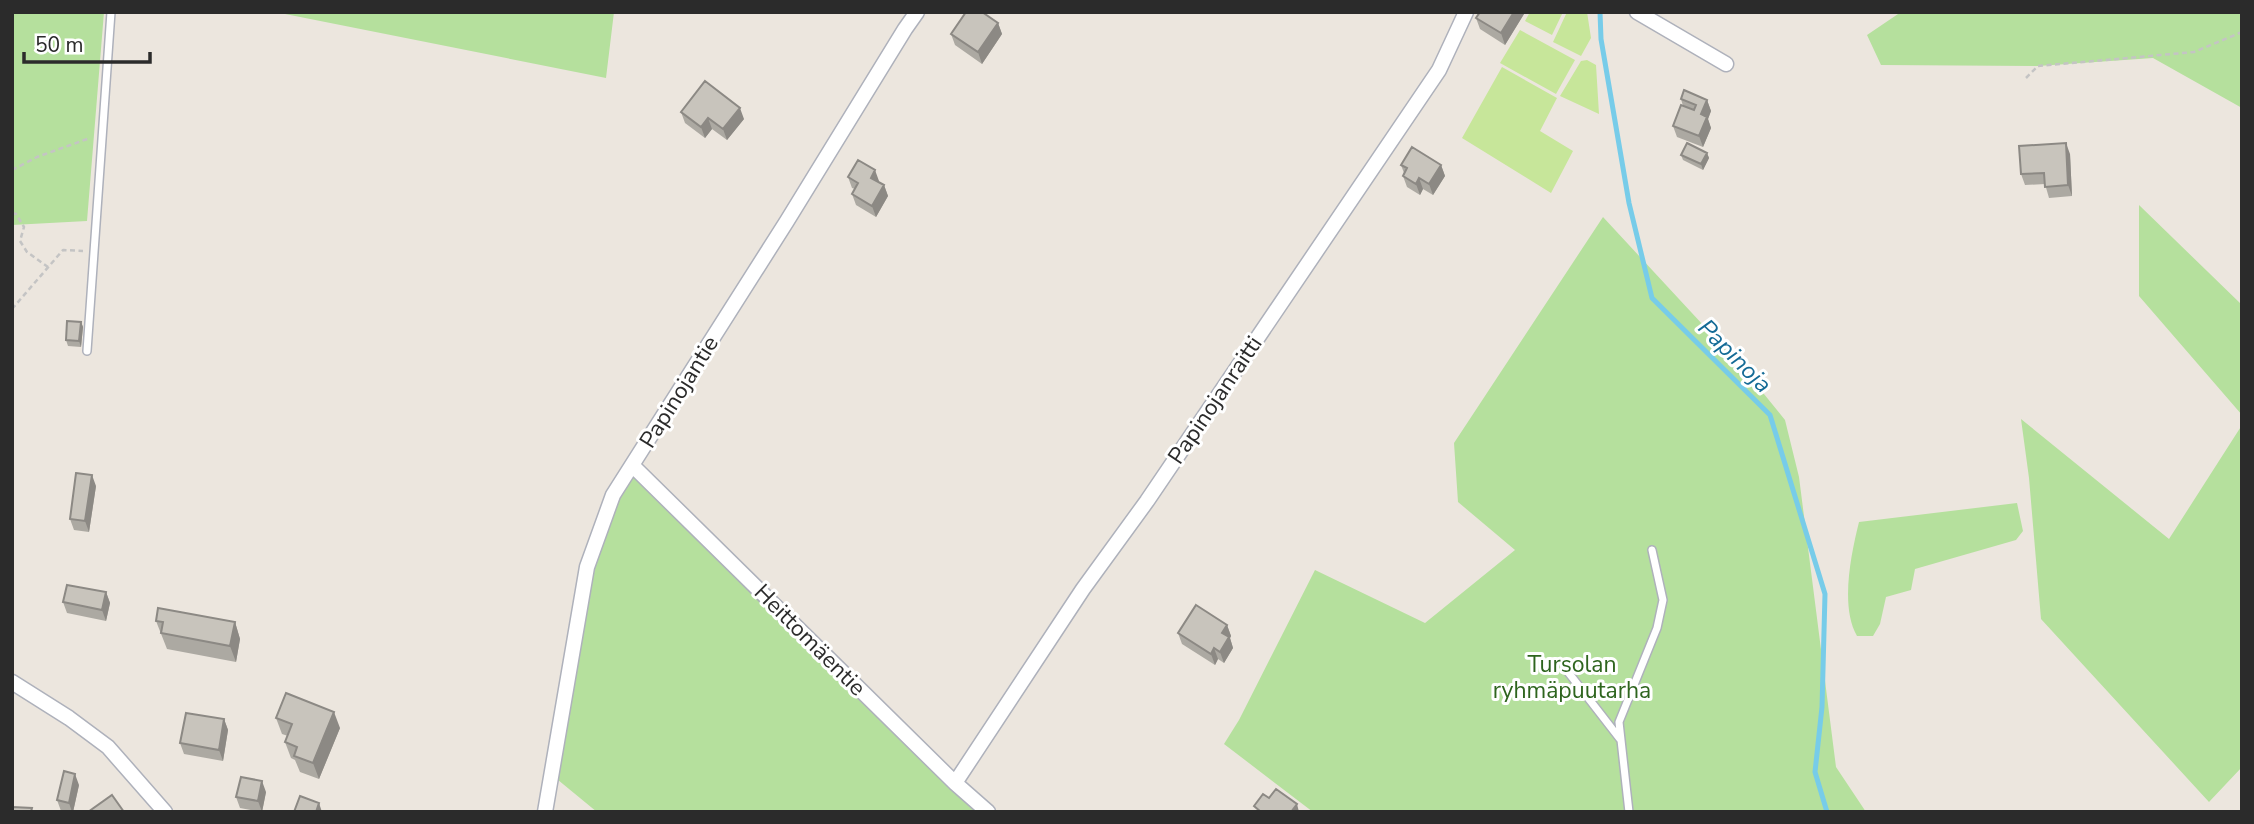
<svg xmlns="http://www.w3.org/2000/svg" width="2254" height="824" font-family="'Nunito Sans',sans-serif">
<rect width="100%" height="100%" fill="#ece6de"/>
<path fill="#b5e09d" d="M12,12H104L87,221L12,225Z
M275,12H614L606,78Z
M1901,12H2242V108L2153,58L2038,66L1881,65L1867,35Z
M2139,205L2242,305V415L2139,296Z
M1603,217L1742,367L1785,420L1799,477L1836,767L1866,812H1313L1224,744L1239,720L1315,570L1425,623L1515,550L1458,502L1454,443Z
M2021,419L2169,539L2242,425V767L2209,802L2041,619L2029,478Z
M633,466L988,812H597L552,775L587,567Z
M2017,503L2023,531L2016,540L1915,569L1911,590L1886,597L1880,624L1873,636H1857C1840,607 1851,554 1859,522Z"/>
<path fill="#c7e69a" d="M1530,12H1563L1552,35L1525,21Z
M1567,12H1587L1591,38L1581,56L1553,42Z
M1520,30L1575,60L1556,94L1500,63Z
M1587,60L1596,65L1599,114L1560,96L1581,61Z
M1502,67L1557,98L1540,131L1573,151L1551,193L1462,138Z"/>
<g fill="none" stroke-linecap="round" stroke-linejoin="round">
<path stroke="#77cce9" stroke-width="5" d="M1600,12L1601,39L1629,203L1652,298L1770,415L1825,594L1822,707L1815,772L1827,812"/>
<g stroke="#aeb1bb" stroke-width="10">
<path id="lane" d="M87,351L111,12
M1568,672L1620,739
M1629,812L1619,722L1657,628L1663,600L1652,550"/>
</g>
<g stroke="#aeb1bb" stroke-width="17">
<path id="street" d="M1637,12L1726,64
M633,466L955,783L988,812
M12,682L69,718L108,747L165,812
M955,783L1083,589L1147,501L1439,70L1466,12
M545,812L587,567L613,495L787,221L905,29L917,12"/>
</g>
<path stroke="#c4c4c4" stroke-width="2.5" stroke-dasharray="5 3.5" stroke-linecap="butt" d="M2026,78L2038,66L2194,52L2242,32
M12,170L37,157L90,138
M12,213L16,214L24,227L20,241L27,252L48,267
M12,309L63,250L83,251"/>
<use href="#lane" stroke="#fff" stroke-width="7"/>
<use href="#street" stroke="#fff" stroke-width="14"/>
</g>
<path fill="#aca9a2" d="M1524,14L1505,45L1480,29L1476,18Z
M998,23L1002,34L982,64L955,45L951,34Z
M1681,99L1707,100L1711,111L1708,119L1711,128L1703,147L1677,137L1673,126L1683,106Z
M681,112L744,119L727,140L712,129L705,138L685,123Z
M1707,153L1709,158L1703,170L1683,160L1681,155Z
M2070,154L2072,196L2049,198L2045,184L2025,185L2021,174Z
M1401,165H1441L1445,176L1433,195L1423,189L1420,195L1407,187L1403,176L1404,173Z
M848,177L879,181L878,182L884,185L888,196L876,217L856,205L852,194L855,189L852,188Z
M81,322L83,327L81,347L68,346L66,340Z
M96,486L89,532L74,530L70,519Z
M106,592L110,603L106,621L67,613L63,602Z
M156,621L235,622L240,639L236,662L167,649Z
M1227,625L1231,636L1230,638L1233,648L1224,663L1218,659L1215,665L1182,644L1178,633Z
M276,718L340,728L319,779L300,772L295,760L291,758L285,742L288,736L282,734Z
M224,719L228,730L223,761L184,754L180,743Z
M79,785L73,812L61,811L57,800Z
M266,792L262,812L240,808L236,797Z"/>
<path fill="#8c8984" d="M1514,12H1523L1524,14L1505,45L1501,33Z
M998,23L1002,34L982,64L978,52Z
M1707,100L1711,111L1708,119L1711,128L1703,147L1699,136L1701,114Z
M740,108L744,119L727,140L723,129Z
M708,118L712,129L705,138L701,127Z
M2066,143L2070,154L2072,196L2068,185Z
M1707,153L1709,158L1703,170L1701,164Z
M1441,165L1445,176L1433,195L1429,184Z
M875,170L879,181L875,189L871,178Z
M1419,178L1423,189L1420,195L1416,184Z
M884,185L888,196L876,217L872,206Z
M81,322L83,327L81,347L79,341Z
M92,475L96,486L89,532L85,521Z
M106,592L110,603L106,621L102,610Z
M235,622L240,639L236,662L230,646Z
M1227,625L1231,636L1230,638L1233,648L1224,663L1220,652L1222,633Z
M1214,648L1218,659L1215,665L1211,654Z
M334,712L340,728L319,779L313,763Z
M224,719L228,730L223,761L219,750Z
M75,774L79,785L73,812H72L69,803Z
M262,781L266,792L262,812L258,801Z
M319,803L322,812H316Z
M1297,804L1299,812H1291Z"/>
<path fill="#c8c4bc" stroke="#8c8984" stroke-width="2" d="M966,12H982L998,23L978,52L951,34Z
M1480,12H1514L1501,33L1476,18Z
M705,81L740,108L723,129L708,118L701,127L681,112Z
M1684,90L1707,100L1701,114L1707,117L1699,136L1673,126L1681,105L1694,110L1696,105L1681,99Z
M1687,143L1707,153L1701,164L1681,155Z
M2066,143L2068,185L2045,187L2044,173L2021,174L2019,146Z
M1412,147L1441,165L1429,184L1419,178L1416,184L1403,176L1407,168L1401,165Z
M858,160L875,170L871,178L884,185L872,206L852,194L858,183L848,177Z
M67,321L81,322L79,341L66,340Z
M76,473L92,475L85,521L70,519Z
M67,585L106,592L102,610L63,602Z
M1196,605L1227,625L1222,633L1229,637L1220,652L1214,648L1211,654L1178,633Z
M158,608L235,622L230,646L161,633L163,622L156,621Z
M286,693L334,712L313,763L294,756L297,747L285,742L292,724L276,718Z
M186,713L224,719L219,750L180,743Z
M64,771L75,774L69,803L57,800Z
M241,777L262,781L258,801L236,797Z
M1276,789L1297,804L1291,812H1261L1254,806L1263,794L1269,798Z
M112,795L124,812H88Z
M300,796L319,803L316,812H294Z
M12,807L32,808L31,812H12Z"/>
<g text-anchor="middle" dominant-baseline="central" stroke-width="6" stroke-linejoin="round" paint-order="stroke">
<g font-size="23" fill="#2b2b2b" stroke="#fff">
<text transform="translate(679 392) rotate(-58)">Papinojantie</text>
<text transform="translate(1215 400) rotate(-56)">Papinojanraitti</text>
<text transform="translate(810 640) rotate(45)">Heittomäentie</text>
</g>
<g font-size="23" fill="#2e651e" stroke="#fff">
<text x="1572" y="664">Tursolan<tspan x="1572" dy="26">ryhmäpuutarha</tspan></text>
</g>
<g font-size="24" font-style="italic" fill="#146b96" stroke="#fff">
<text transform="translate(1735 356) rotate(45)">Papinoja</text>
</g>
</g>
<rect width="2254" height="824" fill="none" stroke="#2b2b2b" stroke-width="28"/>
<path d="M24 52v10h126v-10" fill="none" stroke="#2b2b2b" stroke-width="3.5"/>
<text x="35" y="52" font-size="21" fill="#2b2b2b" stroke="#ffffff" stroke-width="5" paint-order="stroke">50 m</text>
</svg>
